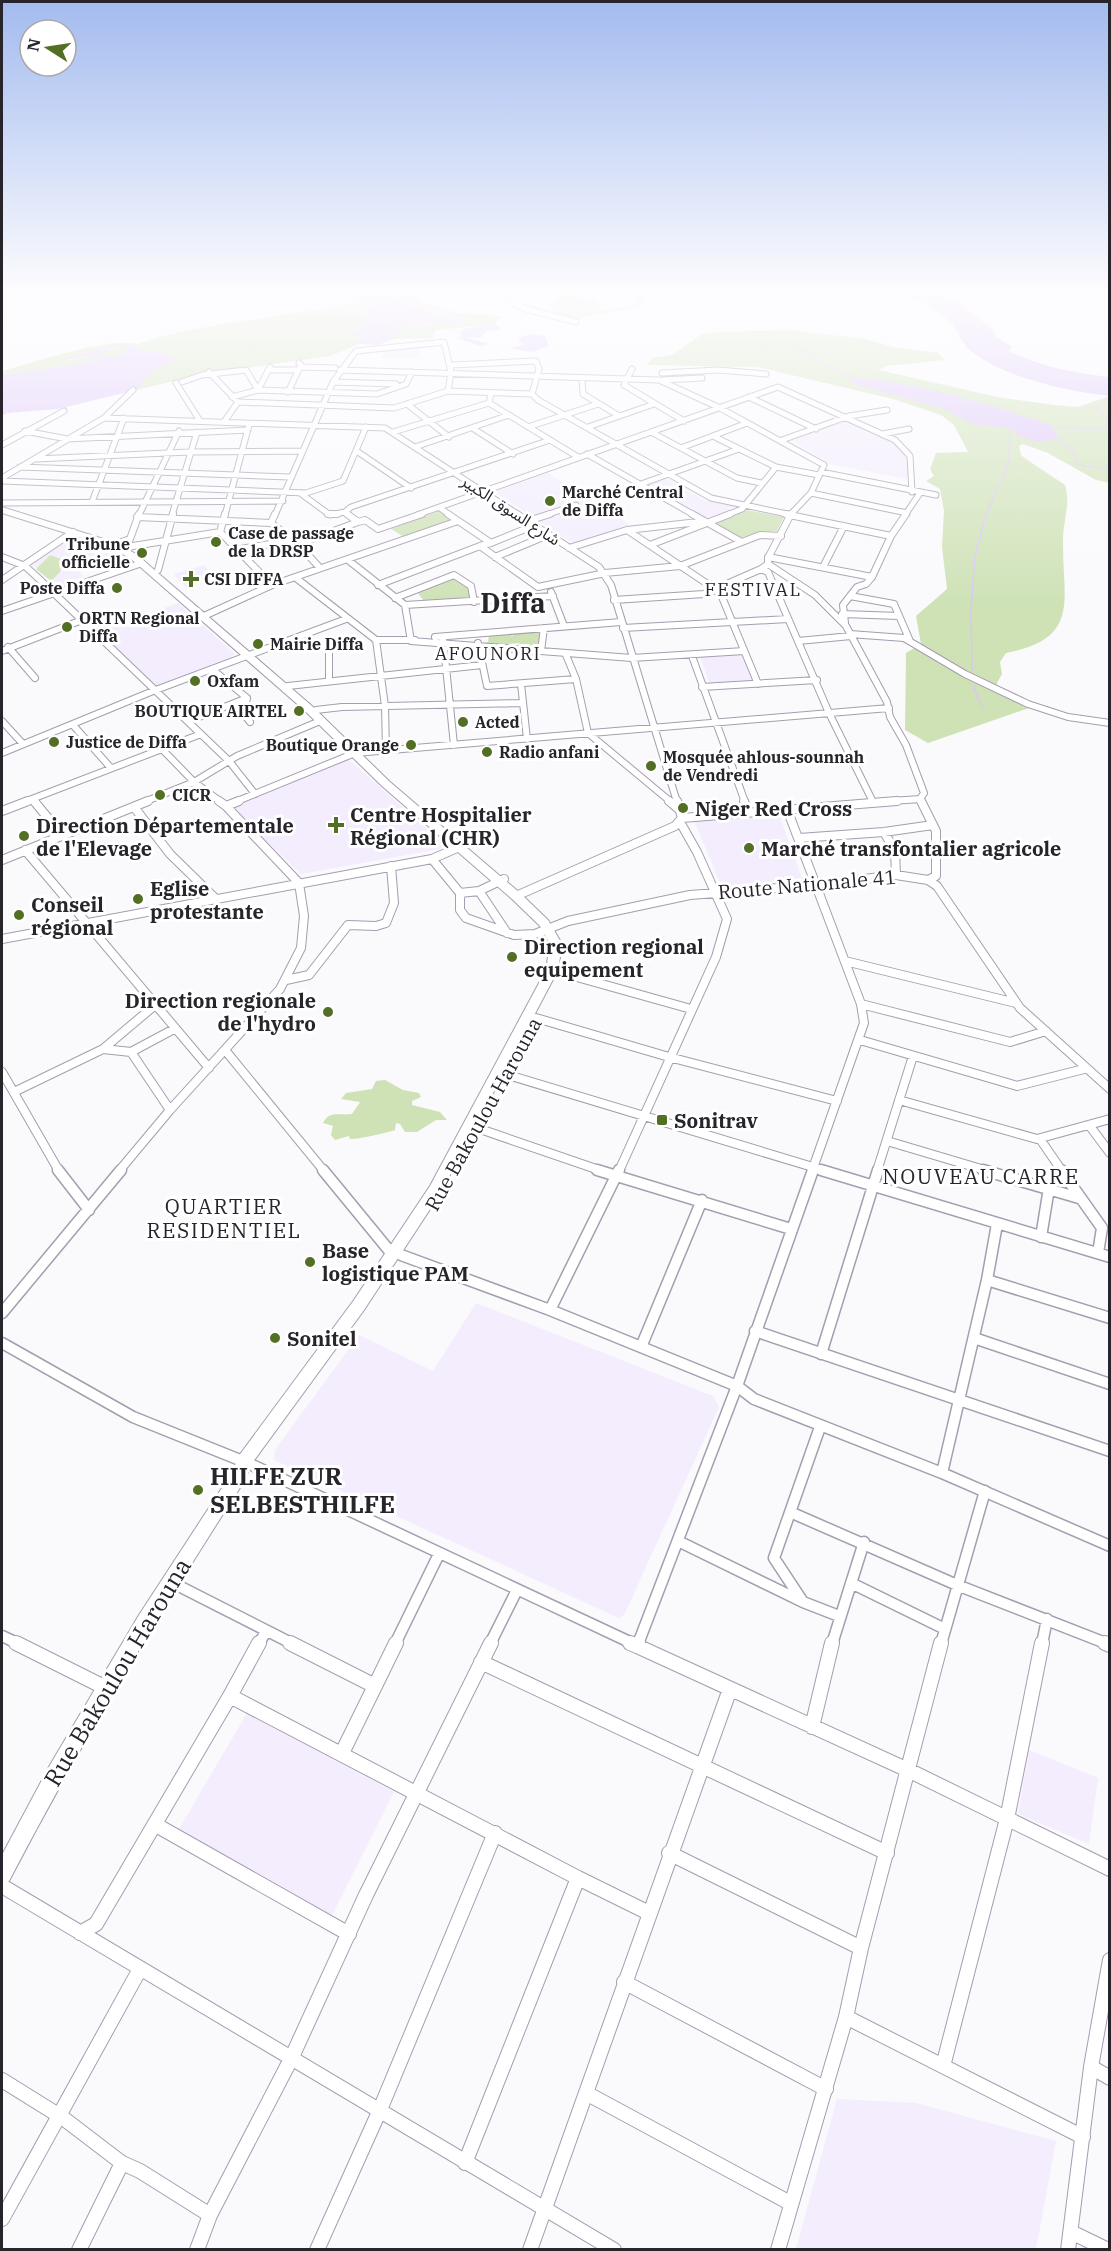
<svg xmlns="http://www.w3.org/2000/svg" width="1111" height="2251" font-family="'IBM Plex Serif','Noto Sans Arabic',serif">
<rect width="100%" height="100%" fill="#faf9fc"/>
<path fill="#f3edfd" d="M419,345L421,358L382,359V349Z
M848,420L896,441L909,457L907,479L829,464L791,440Z
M548,473L629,524L576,545L494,492Z
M667,479L704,500L737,506L705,519L649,485Z
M79,538L120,555L79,570L84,578L64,584H56L34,566V562L70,539Z
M204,565L214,575L196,582L188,589L173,574Z
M178,603L234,653L232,657L157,685L150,683L97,632Z
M743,653L755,682L710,685L700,657Z
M348,759L442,842L444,845L440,849L301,874L231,807Z
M773,814L780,817L802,878L726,887L721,885L693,818Z
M476,1303L713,1396L719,1407L624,1615L619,1618L274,1460L275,1450L359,1335L433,1371Z
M247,1713L394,1792L331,1917L179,1829Z
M1029,1750L1098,1778L1089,1844L1018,1814Z
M837,2099L916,2103L1056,2141L1036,2249H796Z"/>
<path fill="#cee2b6" d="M386,290L408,292L404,294L408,297L419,296L421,301L457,313L502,316L494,324L437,330L433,334L434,338L393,339L394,326L399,324L428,325L462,319L413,305Z
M549,290L632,293L649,297C641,316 589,309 571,323C558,323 532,309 516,304H529L556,313L551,306L562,294L596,299L602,311L636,304L640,300L633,297Z
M360,300L376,307L347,312L366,315L367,320L349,336H363L359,344L330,356L203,374L136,390L148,375L176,359C160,347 144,356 131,344L63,360C86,361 105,348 128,347L125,354L100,357L78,364L2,375V371C33,363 109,337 137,344C210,320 286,319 360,300Z
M786,330L866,339L893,347L938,353L945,360L886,366L879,370L997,397L1054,405L1078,407L1109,396V483L1096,480L1048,453L1023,444L1019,446L1021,455L1026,459L1065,485C1071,505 1063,520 1063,540C1062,600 1082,638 1006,653L1000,662L1002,674L997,683L998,692L1029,708L928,743L905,730L906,653L921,644L916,616L947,589L942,547L944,511L940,489L926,481L934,476L930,469L936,453L968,452L954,425L941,415L893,399L758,367L647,365L653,358L672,355L704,333Z
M747,510L784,517L777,531L758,532L740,538L714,522Z
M439,511L454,520L404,537L391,529Z
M50,555L64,560L60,572L51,581L36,569Z
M454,575L470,586L473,602L426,604L415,589Z
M540,630V645L534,648L516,647L520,643L487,646L483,643L488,642L489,635L509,633L512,636L516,633Z
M385,1080L403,1090L419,1093L421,1097L412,1101V1105L440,1112L447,1120H436L417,1132H405L400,1124L396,1123L395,1130C390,1132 355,1140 350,1139L349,1136L335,1140L331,1135L333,1126L323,1123C329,1110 340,1116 352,1114L360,1102L341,1099L346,1093L372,1089L376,1081Z"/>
<path fill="#dcc6f9" d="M332,290H386L413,305L446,316L462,318L461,322C447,325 399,323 395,326L401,330V333L393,335V339L378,345L359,344L363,336H349L367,320L366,316L362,313L346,314L375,307Z
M893,290H936L962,305L993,330L996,337L1012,347L1009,351C1041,367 1074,373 1109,377V396C1067,391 1004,378 971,351C962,344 959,333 953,325C943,311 909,297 893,290Z
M494,324L500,327L499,330L486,331L480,338L465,337L489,344L480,346L457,338L463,337L460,331H466L461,329Z
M531,334L545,336L549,346L532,352L509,348L523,345L518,338Z
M131,344C145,356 158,347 176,359L148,375L136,390L58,409L7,413L2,416V375L78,364L100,357L125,354L127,347L113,348L99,355L59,361L84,353L82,352Z
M856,377C923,384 989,404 1051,425L1058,437C1044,445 1030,441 1016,434L1014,429L973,424L942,408L859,386L851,381Z"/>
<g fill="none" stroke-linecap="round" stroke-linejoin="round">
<path stroke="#dcc6f9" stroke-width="1.5" d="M326,294L343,290
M792,346L857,380
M1110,397L1096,407L1110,422
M1051,427L1100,429L1110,425
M1056,436L1071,449L1079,465L1110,469
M969,674L972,671L971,610L975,556L986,515L1009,462L1010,428
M977,681L974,689L983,708"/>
<g stroke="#a59db0" stroke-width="7">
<path id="minor-far4" d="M488,290L526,309L576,322
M451,365L536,361L539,369L532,394L538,400L711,498L792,515
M300,367L335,368
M632,369L624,385L684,421
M268,370H298
M340,370L659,380L720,408L824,465L811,493L790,515
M209,372L238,402L394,408L448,391L532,394
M662,373L718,370L766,374
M582,379L583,394L619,416
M662,380L702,378
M182,382L202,375L246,370L258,390L377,394L406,384L412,372
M333,382L396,384
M176,383L200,421
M288,392L301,365L299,363
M491,393L489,403L578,457
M232,397L258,390L270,367
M749,397L816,429
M407,404L449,437
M104,418L133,390
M224,422L238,402
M528,427L598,404
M588,427L654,404
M474,429L513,454
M25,431L67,439L248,430
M393,432L489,403
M651,432L737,478L761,483
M883,434L909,429
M715,437L776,467L819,475
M782,440L849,416L887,410
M2,445L64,411
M415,447L509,415
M681,448L747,423
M358,452L411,488
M587,454L694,515
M36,459L189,452L302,451
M20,467L290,477
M821,472L936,495
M2,478L104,418L385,428L519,515
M2,481L306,493L343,481L366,427
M641,484L739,449
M300,493L330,515L345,512L349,515
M811,493L907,513
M92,502L124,418
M2,503L283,501
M440,508L450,515
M345,512L351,507L550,440
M139,515L179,431
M172,515L197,432
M225,515L249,425
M275,515L333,382L356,351L444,342L451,372L448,391
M417,515L778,387L895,440L910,456L912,492
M546,515L576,505
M727,515L742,509L776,467
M905,515L920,493"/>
</g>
<g stroke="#a59db0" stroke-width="8">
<path id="minor-far3" d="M225,514L220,532L272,585
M328,514H337
M347,514L358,522L365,520L378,529L422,514
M448,514L491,543L480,546L538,587L605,573L680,566L760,535L781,536
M517,514L599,567L611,585L677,802
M692,514L740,541
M785,514L891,536
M137,517L271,523L298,544L320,568
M528,521L550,514
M271,523L275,514
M627,530L715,589L722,597L758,684
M119,543L130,539L139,514
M491,543L535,525
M298,544L358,522
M650,545L730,514
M127,547L220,532
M569,548L627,530L698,522
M235,550L293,540
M2,557L25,566L36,576L229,761L255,794
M495,557L548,535
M768,557L872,577
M348,560L405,605L411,641L632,658L744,651
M768,564L815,595L846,626L887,702L890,717L906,745L924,793L920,799L878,802
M823,567L844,526
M761,569L768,572L829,713L873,802
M158,570L173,514
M296,578L376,640L385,706L386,751
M2,580L73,532
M378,585L480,546
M551,592L564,626
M850,596L894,604L910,641
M395,598L454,575L471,586L474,602
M614,600L704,594L761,569L768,564V558L791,514
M405,605L553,596
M2,611L142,563
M842,614L899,616
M204,616L272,585L458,521
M845,623L843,605L857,587L866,584L872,577L891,536L906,514
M623,628L788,619
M850,634L904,638L965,674L1028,704L1068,717L1110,723
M435,637L621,622
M443,638L454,745
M376,640H415
M798,641L851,636
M478,643L487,686L576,679
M329,646V681
M8,647L35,678
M2,651L82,620
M541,651L544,628
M566,655L576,679L588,733L671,802
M692,656L745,802
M521,684L527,739
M288,686L482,665
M702,687L817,680
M247,698L244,714L250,722
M316,710L342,707L522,703
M2,721L23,744
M189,721L247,698L212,669
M73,725L110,767
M161,748L194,782L221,802
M2,753L153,691L346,619
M33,799L36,802
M920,799L922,802
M24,802L201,734
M144,802L194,782L237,756L320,721
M235,802L355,753L889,708"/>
</g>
<g stroke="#a59db0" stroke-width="10">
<path id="minor-far2" d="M34,801L62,835
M219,801L226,806
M669,801L682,812
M744,801L748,812
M921,801L936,831V876L928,880
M134,807L170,854L216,899
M787,809L861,1004L864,1023L812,1171
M2,811L28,801
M682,818L897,801
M884,832L895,851L896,875
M799,838L884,832L933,825
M25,850L209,1068
M432,859L460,893
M2,860L148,801
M504,879L479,891L507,933
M479,891L460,893V910L466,918L514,935L535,934L568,921L690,895L817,885L896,875L928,880L937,886L1020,1008L1110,1089
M516,896L675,826L682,818L677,801
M2,939L432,859L466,844
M845,961L1016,1003
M559,972L691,1009
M286,980L309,975L348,925L376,926L386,923L394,903L391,866
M861,1004L1010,1042L1046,1031
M536,1018L669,1057L837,1101
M860,1040L1017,1086L1084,1069
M225,1050L324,1171
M131,1052L103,1049L154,1006
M2,1072L59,1171
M505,1074L826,1171
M14,1092L103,1049
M899,1100L1037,1139L1110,1119
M170,1110L131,1052L174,1029
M1089,1125L1110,1153
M477,1128L602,1171
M1040,1139L1062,1171
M887,1141L988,1171
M119,1171L170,1110L280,989L301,948L304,916L299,883L226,806L239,801
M619,1171L716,957L727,919L697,852L680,822
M877,1171L913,1056"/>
</g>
<g stroke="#a59db0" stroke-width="13">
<path id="minor-far1" d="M58,1170L89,1210
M323,1170L392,1254
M597,1170L791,1229
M821,1170L1110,1257
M983,1170L1079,1198
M1061,1170L1102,1228L1098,1253
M1041,1237L1049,1188
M401,1255L550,1310L737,1386L754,1399L942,1473L1110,1546
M987,1280L1110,1318
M550,1310L619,1170
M2,1313L121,1170
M755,1331L1110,1451
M974,1338L1110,1384
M2,1343L133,1417L250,1464L634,1644
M641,1347L702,1200
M821,1354L878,1170
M942,1473L987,1280L997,1224
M790,1512L957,1585L1108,1644
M678,1541L803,1602L839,1616
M169,1581L293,1644
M851,1583L945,1629
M803,1602L774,1558L820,1427
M2,1636L19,1644
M259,1644L266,1631
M395,1644L439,1554
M490,1644L517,1590
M638,1644L737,1386L813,1170
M832,1644L864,1542
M941,1644L985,1491
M1042,1644L1047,1619"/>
</g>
<g stroke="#a59db0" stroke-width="16">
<path id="minor" d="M16,1643L104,1687
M290,1643L375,1686L342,1753
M630,1643L637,1646L638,1643
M1105,1643L1110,1645
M637,1646L908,1770L1110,1869
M481,1662L887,1853
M375,1686L396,1643
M230,1696L259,1643
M812,1727L832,1643
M156,1825L349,1934
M669,1853L861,1948
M2,1886L614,2250
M80,1933L96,1924L230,1696L578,1878
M624,1982L826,2089
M846,2017L1083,2137
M943,2066L1007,1819L1042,1643
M1091,2067L1110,2078
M2,2080L63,2118L122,2163L140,2171L210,2215
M586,2093L790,2203
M465,2163L578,1878L649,1913
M2,2219L140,1969
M1071,2232L1108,2250
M79,2250L122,2163
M197,2250L210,2215L291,2059L366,1895L491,1643
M317,2250L379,2112L495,1833
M530,2250L730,1689
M778,2250L846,2017L861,1948L941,1643
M1068,2250L1091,2067L1110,1960"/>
</g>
<g stroke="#a59db0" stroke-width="2">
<path id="highway" d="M2,507L113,542L136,554L312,706L390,782L520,893L548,920L562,944L558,970L440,1194L364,1310L250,1466L245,1480C160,1611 81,1743 9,1881L2,1884V1855L50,1765L139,1615L233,1471L238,1457L354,1300L430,1186L546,970L550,944L540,926L512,899L382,786L304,710L130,558L107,546L2,513Z"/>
</g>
<use href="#minor-far4" stroke="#fff" stroke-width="5"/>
<use href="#minor-far3" stroke="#fff" stroke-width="6"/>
<use href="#minor-far2" stroke="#fff" stroke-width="8"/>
<use href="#minor-far1" stroke="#fff" stroke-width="10"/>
<use href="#minor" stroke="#fff" stroke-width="14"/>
<use href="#highway" fill="#fff" fill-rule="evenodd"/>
</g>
<linearGradient id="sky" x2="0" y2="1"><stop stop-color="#a3bbef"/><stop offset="0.48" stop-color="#fdfcfe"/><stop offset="1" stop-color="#fdfcfe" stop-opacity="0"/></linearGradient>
<rect width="1111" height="606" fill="url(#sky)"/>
<g fill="#526f23" stroke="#fff" stroke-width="2">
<circle cx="550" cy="501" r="6"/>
<circle cx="216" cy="542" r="6"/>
<circle cx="142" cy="553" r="6"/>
<path d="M188 570h6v6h6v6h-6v6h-6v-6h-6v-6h6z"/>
<circle cx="117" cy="588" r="6"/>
<circle cx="67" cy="627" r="6"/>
<circle cx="258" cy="644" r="6"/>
<circle cx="195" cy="681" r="6"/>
<circle cx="299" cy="711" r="6"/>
<circle cx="463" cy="722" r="6"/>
<circle cx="54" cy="742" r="6"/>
<circle cx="411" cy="745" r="6"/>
<circle cx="487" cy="752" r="6"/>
<circle cx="651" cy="766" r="6"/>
<circle cx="160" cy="795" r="6"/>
<circle cx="683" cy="808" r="6"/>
<path d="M333 816h6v6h6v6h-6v6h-6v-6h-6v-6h6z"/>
<circle cx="24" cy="836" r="6"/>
<circle cx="749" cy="848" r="6"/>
<circle cx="138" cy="899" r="6"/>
<circle cx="19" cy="915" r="6"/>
<circle cx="512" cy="957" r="6"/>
<circle cx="328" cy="1012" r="6"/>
<rect x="656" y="1114" width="12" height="12" rx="3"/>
<circle cx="310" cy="1262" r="6"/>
<circle cx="275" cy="1338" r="6"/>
<circle cx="198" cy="1490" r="6"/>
</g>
<g text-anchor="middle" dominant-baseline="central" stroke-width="6" stroke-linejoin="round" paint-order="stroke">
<g font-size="16" font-weight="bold" fill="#27242b" stroke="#fff" text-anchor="start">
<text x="562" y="492">Marché Central<tspan x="562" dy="18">de Diffa</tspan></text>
<text x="228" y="533">Case de passage<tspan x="228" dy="18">de la DRSP</tspan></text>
<text x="130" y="544" text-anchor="end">Tribune<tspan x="130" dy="18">officielle</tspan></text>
<text x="204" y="579">CSI DIFFA</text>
<text x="105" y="588" text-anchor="end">Poste Diffa</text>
<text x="79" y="618">ORTN Regional<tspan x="79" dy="18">Diffa</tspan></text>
<text x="270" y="644">Mairie Diffa</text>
<text x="207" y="681">Oxfam</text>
<text x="287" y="711" text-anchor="end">BOUTIQUE AIRTEL</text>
<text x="475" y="722">Acted</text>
<text x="66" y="742">Justice de Diffa</text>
<text x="399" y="745" text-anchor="end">Boutique Orange</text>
<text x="499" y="752">Radio anfani</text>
<text x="663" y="757">Mosquée ahlous-sounnah<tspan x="663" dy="18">de Vendredi</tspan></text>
<text x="172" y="795">CICR</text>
</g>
<g font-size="16" fill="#27242b" stroke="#fff">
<text transform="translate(511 510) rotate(33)">شارع السوق الكبير</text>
</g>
<g font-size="18" letter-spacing="1.5" fill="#27242b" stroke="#fff">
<text x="753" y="589">FESTIVAL</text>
<text x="488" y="653">AFOUNORI</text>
</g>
<g font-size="20" font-weight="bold" fill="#27242b" stroke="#fff" text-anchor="start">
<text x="695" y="808">Niger Red Cross</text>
<text x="350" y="814">Centre Hospitalier<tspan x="350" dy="23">Régional (CHR)</tspan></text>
<text x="36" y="825">Direction Départementale<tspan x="36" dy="23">de l'Elevage</tspan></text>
<text x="761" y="848">Marché transfontalier agricole</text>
<text x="150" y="888">Eglise<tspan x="150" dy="23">protestante</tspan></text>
<text x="31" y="904">Conseil<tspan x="31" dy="23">régional</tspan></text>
<text x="524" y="946">Direction regional<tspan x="524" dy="23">equipement</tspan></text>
<text x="316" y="1000" text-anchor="end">Direction regionale<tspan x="316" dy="23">de l'hydro</tspan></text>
<text x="674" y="1120">Sonitrav</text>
<text x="322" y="1250">Base<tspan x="322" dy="23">logistique PAM</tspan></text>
<text x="287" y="1338">Sonitel</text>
</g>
<g font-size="20" fill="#27242b" stroke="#fff">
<text transform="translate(807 884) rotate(-5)">Route Nationale 41</text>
<text transform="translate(483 1114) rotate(-61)">Rue Bakoulou Harouna</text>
</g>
<g font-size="21" letter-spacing="1.5" fill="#27242b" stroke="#fff">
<text x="981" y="1176">NOUVEAU CARRE</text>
<text x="224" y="1206">QUARTIER<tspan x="224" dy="24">RESIDENTIEL</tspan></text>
</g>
<g font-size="24" font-weight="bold" fill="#27242b" stroke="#fff" text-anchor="start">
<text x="210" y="1476">HILFE ZUR<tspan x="210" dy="28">SELBESTHILFE</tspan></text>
</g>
<g font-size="24" fill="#27242b" stroke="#fff">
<text transform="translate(117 1672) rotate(-59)">Rue Bakoulou Harouna</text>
</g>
<g font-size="27" font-weight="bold" fill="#27242b" stroke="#fff">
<text x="513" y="602">Diffa</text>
</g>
</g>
<rect width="1111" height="2251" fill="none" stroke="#27242b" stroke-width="6"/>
<g transform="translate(48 48) rotate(282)"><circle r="28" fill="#ffffff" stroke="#a9a7aa" stroke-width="1.5"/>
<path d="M0-4.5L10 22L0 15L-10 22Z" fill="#526f23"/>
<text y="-9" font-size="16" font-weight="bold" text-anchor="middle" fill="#27242b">N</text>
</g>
</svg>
